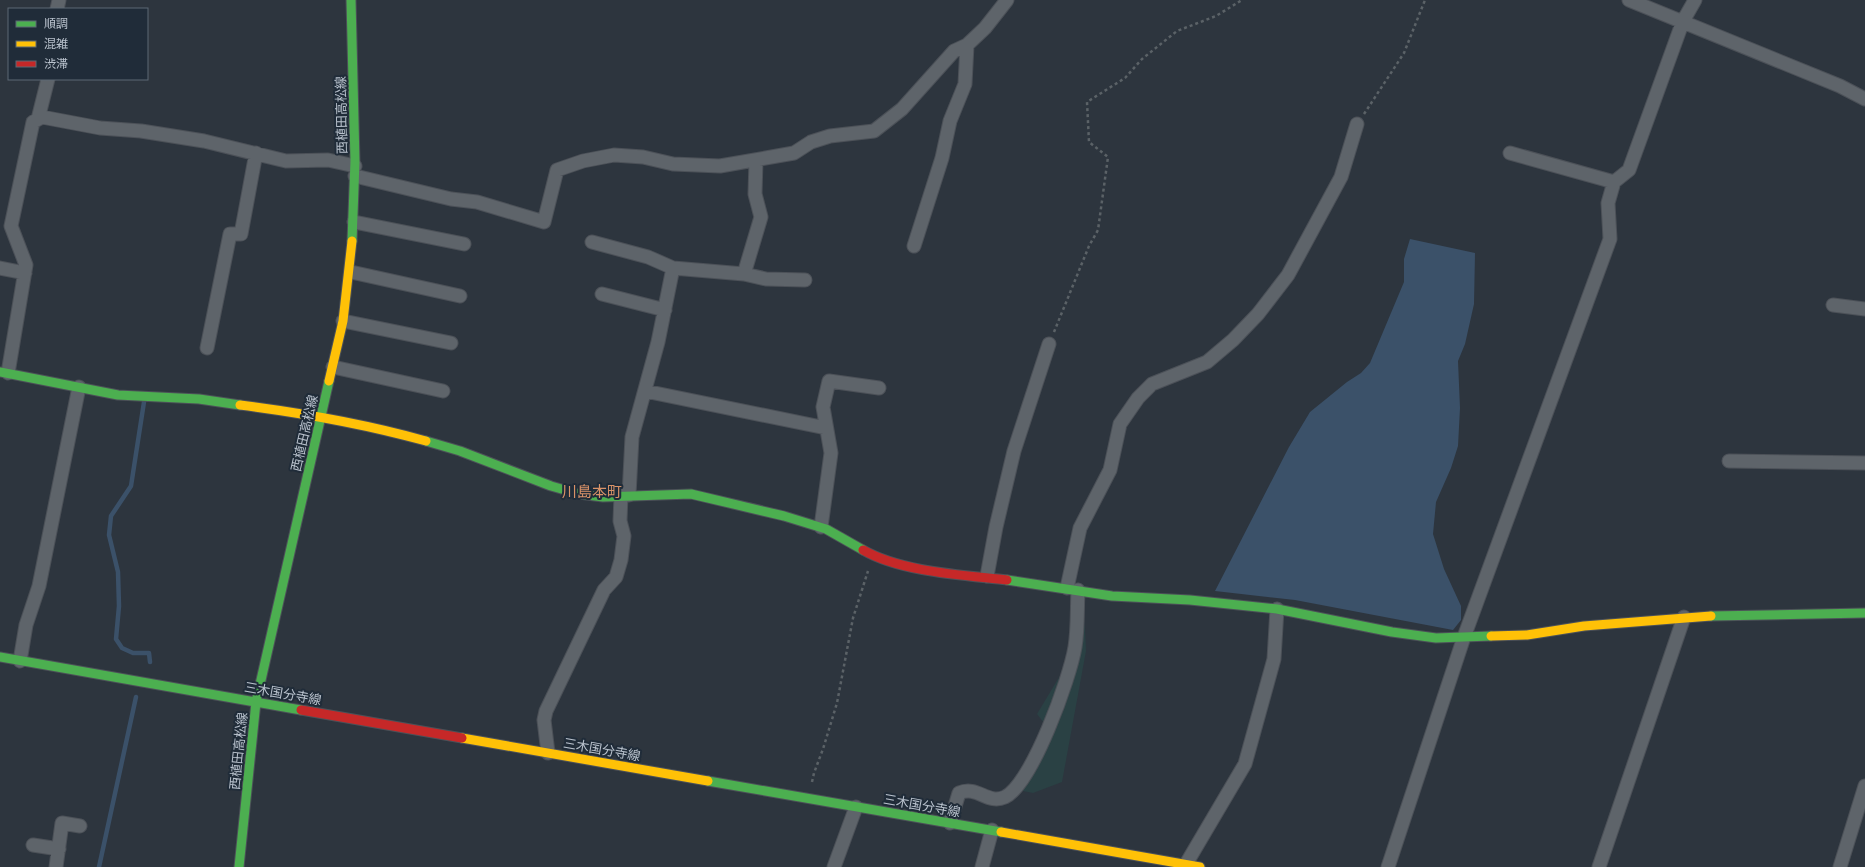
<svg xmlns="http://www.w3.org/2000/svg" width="1865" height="867" font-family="Montserrat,'Noto Sans JP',sans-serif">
<rect width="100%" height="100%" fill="#2d353e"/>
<path fill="#2a4144" d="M1081,610L1085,628L1086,651L1062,782L1033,793L1018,790L1051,732L1037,714L1067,664Z"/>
<path fill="#3b5169" d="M1410,239L1475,253L1474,304L1465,344L1458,361L1460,408L1458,446L1451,468L1436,502L1433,534L1444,569L1461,606V620L1453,630L1295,600L1215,591L1289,447L1310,412L1347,382L1361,373L1370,363L1404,282V259Z"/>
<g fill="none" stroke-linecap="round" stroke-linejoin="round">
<path stroke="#3b5169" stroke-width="4.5" d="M144,402L131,486L111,516L109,535L118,572L119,606L116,639L122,648L133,653H149L150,662
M99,867L136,697"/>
<g stroke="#4c5158" stroke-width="15">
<path id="street" d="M1629,0L1840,86L1865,99
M57,9L59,0
M38,119L48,79
M1510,153L1614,182
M355,176L451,199L477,202L544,222L557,170L583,161L614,155L643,157L673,164L720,166L794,153L811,142L830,136L874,131L902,109L954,51L967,45L985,28L1007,0
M354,222L464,244
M592,242L648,257L673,268L744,274L766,279L805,280
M914,246L942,158L950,121L965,84L967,45
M0,268L25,273
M351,272L460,296
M744,274L761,217L755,194L756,160
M602,294L665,310
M1833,305L1865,309
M343,321L451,343
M207,348L230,234H241L256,153
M333,367L443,391
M8,373L26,265L11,226L33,122L42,117L100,128L141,131L204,141L286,161L328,160L355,166
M645,391L826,428
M1729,461L1865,463
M629,495L632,437L658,342L673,268
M821,527L831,453L823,407L829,381L879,388
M987,576L996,527L1014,451L1049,344
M1067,588L1080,528L1110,470L1120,424L1138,398L1152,384L1207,362L1233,340L1258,314L1288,275L1341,177L1357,124
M20,661L26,625L39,586L79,387
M548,753L544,720L546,711L604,590L616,577L621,560L624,536L620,521L621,495
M950,823L959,793C978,785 987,805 1005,797C1032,784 1070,678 1075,647C1078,629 1077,609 1078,590
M33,845L59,849
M1186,864L1245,764L1274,659L1277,609
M56,867L62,823L80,826
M834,867L856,807
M982,867L992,830
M1388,867L1464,637L1610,239L1608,203L1614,182L1629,170L1683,21L1695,0
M1599,867L1684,617
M1840,867L1865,786"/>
</g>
<g stroke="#4c5158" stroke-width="11">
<path id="fast" d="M351,0L355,161L352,241
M0,372L118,395L199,399L240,405
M426,441L460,451L551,486L579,494L603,497L691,494L784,516L826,529L863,550
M1007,580L1112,596L1190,600L1277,609L1392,632L1436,638L1491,636
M1711,616L1865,613
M0,657L301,710
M708,781L1001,832
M239,867L256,702L329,381"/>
</g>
<g stroke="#4c5158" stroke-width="11">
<path id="slow" d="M329,381L343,321L352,241
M240,405C303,413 365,424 426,441
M1491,636L1527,635L1584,626L1711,616
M462,738L708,781
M1001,832L1200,867"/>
</g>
<g stroke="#4c5158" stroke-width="11">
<path id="jam" d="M863,550C901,572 963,575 1007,580
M301,710L462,738"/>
</g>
<path stroke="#5b6267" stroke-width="2.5" stroke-dasharray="3 3" stroke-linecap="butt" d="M1364,114L1404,53L1425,0
M1054,332L1089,246L1098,230L1108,157L1089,142L1087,102L1125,78L1142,59L1177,31L1216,16L1242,0
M812,782L814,773L823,749L837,703L853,618L868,571"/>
<use href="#street" stroke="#5e646a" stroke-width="13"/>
<use href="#fast" stroke="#4caf50" stroke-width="9"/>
<use href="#slow" stroke="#ffc107" stroke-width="9"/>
<use href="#jam" stroke="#c62828" stroke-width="9"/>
</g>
<g text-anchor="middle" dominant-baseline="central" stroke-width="4" stroke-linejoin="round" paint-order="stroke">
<g font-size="13" fill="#b9c2cd" stroke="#202c39">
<text transform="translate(341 115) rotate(-91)">西植田高松線</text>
<text transform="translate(304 433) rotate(-77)">西植田高松線</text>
<text transform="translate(283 693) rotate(10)">三木国分寺線</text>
<text transform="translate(602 749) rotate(10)">三木国分寺線</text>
<text transform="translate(238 751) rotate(-84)">西植田高松線</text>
<text transform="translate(922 805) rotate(10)">三木国分寺線</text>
</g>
<g font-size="15" fill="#d89268" stroke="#202c39">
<text x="592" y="491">川島本町</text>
</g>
</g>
<rect x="8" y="8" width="140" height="72" fill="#202c39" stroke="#5d6874"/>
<rect x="16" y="21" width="20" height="6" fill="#4caf50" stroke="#5d6874"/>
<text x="44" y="28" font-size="12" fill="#b9c2cd">順調</text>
<rect x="16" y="41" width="20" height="6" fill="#ffc107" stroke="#5d6874"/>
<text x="44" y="48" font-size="12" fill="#b9c2cd">混雑</text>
<rect x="16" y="61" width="20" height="6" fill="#c62828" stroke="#5d6874"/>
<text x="44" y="68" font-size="12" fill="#b9c2cd">渋滞</text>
</svg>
